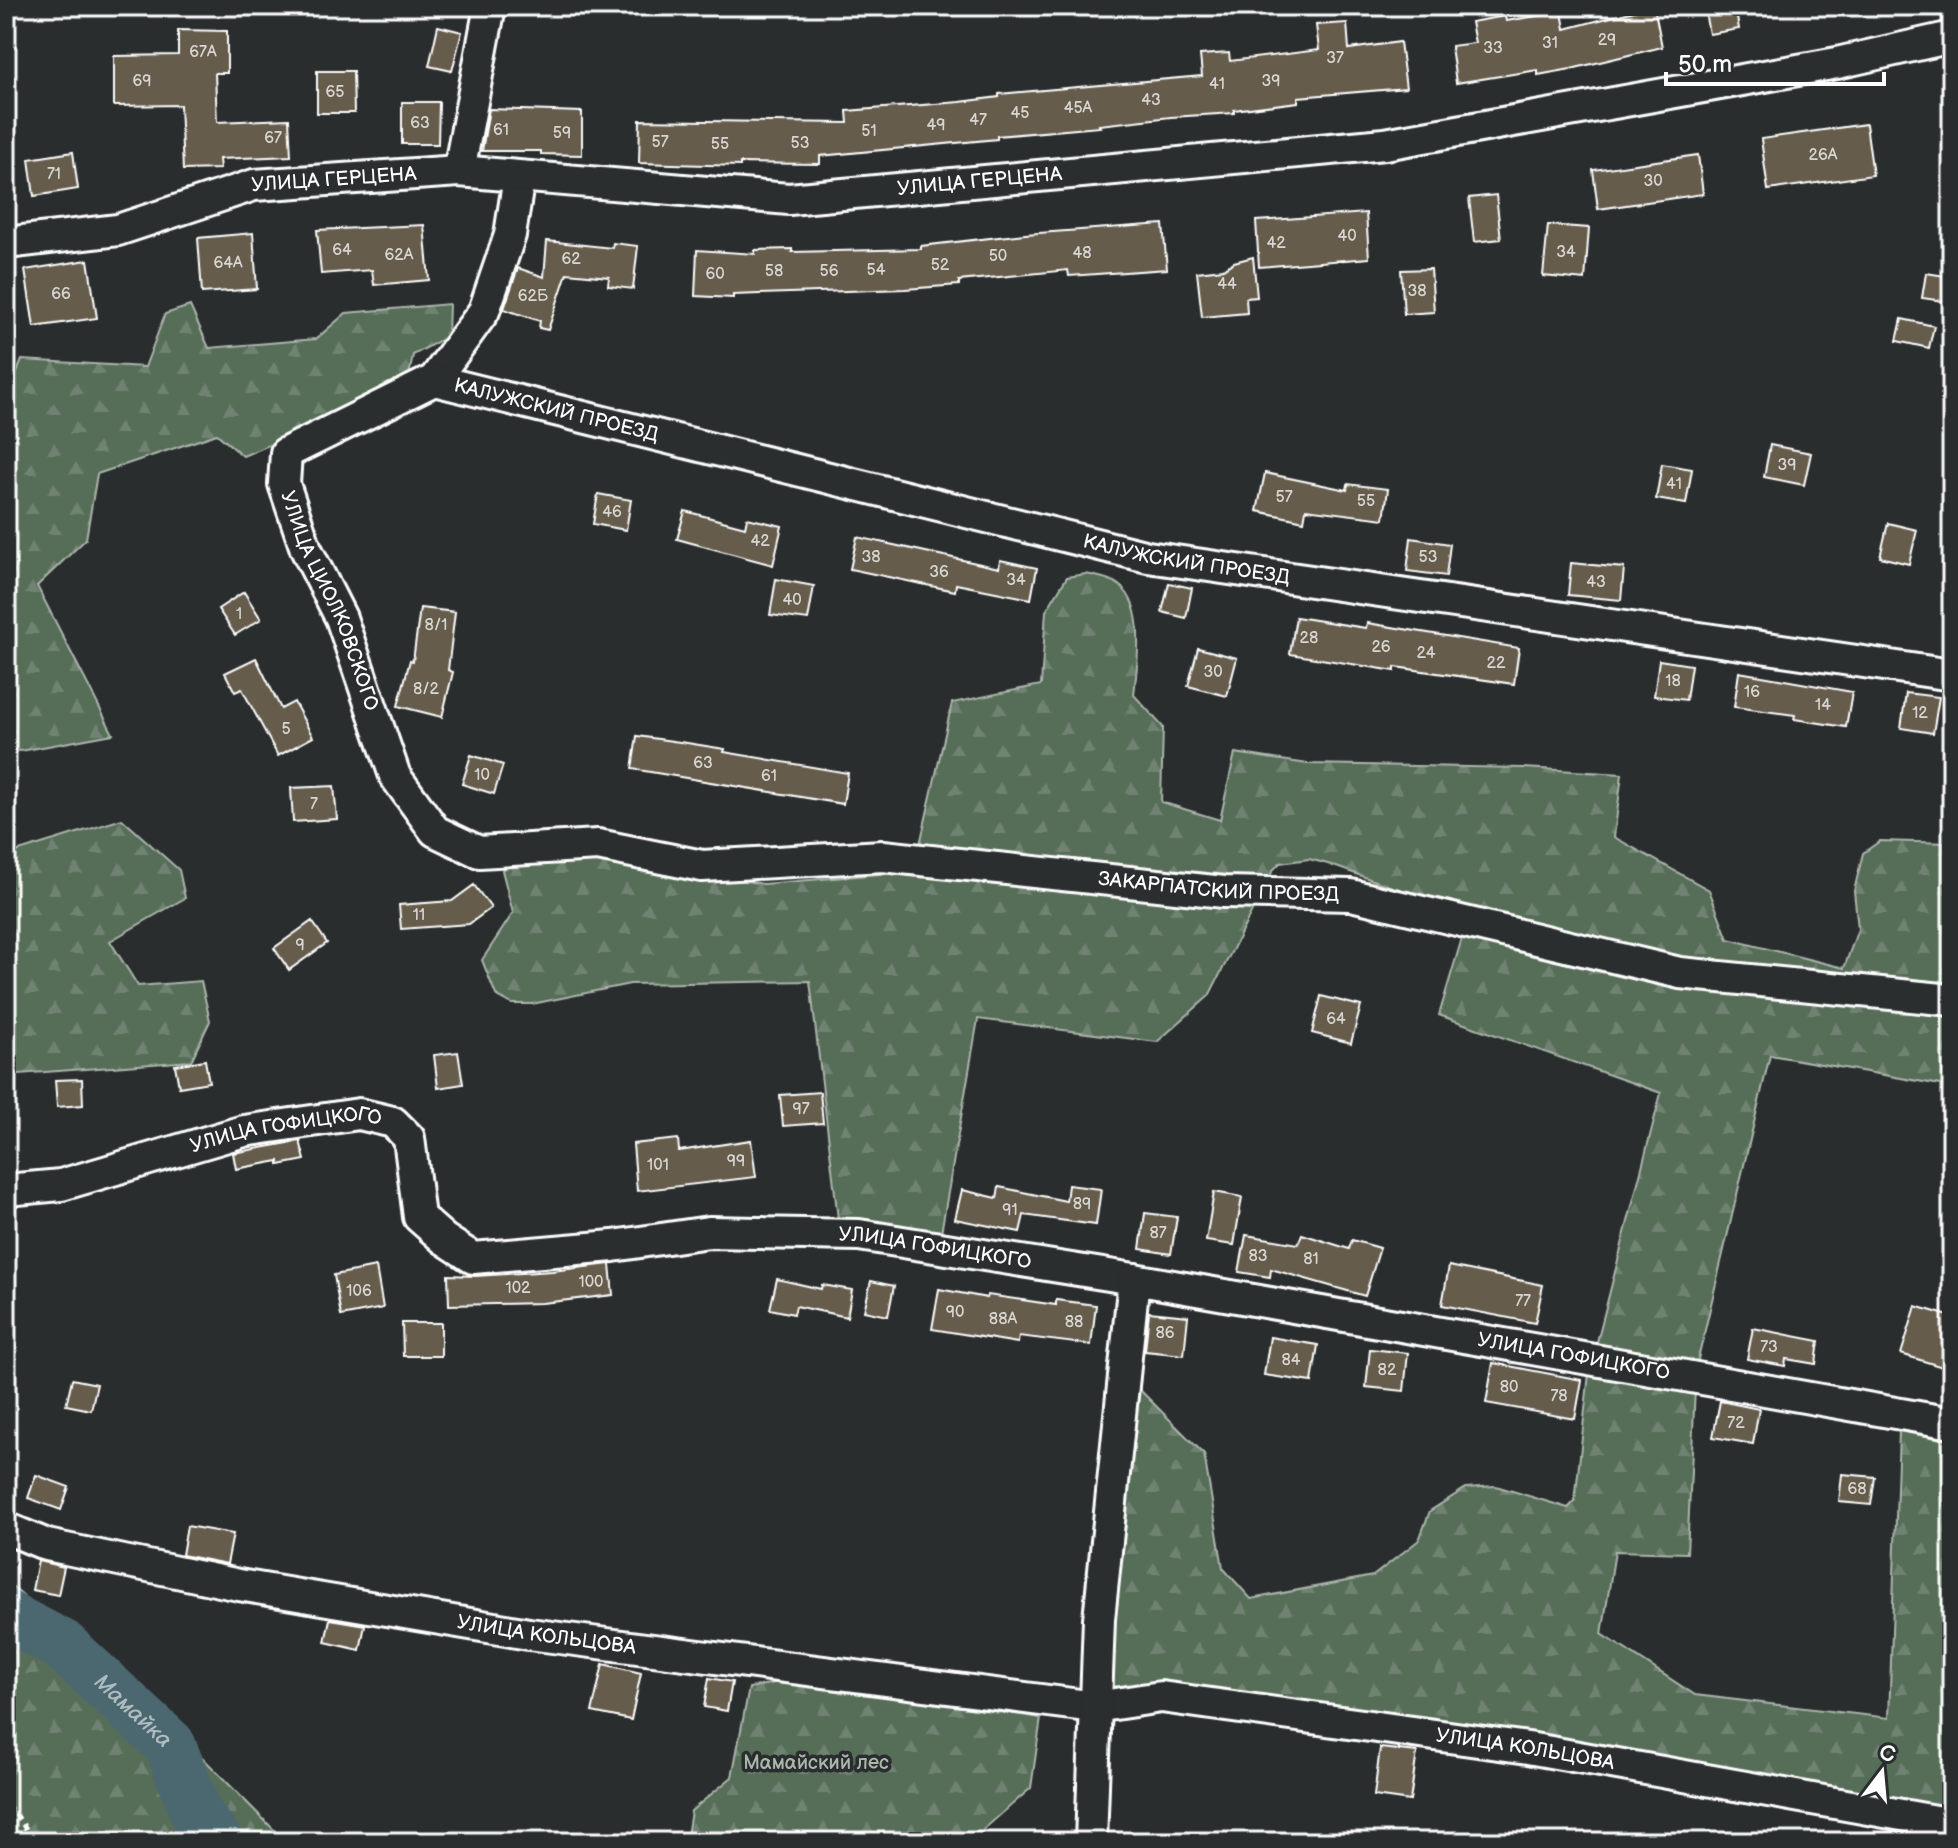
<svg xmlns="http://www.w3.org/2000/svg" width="1958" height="1848" font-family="'Balsamiq Sans',sans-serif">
<defs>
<pattern id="forest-firs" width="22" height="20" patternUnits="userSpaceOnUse" patternTransform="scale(2)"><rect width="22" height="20" fill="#576d59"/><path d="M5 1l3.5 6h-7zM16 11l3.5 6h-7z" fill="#708372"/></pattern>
</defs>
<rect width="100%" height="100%" fill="#2a2d2e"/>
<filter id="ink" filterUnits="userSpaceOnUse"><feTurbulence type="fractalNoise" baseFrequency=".0125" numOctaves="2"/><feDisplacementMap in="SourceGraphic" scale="16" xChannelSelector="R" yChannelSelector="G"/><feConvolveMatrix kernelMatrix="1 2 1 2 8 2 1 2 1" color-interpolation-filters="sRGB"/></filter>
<g filter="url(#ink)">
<path fill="url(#forest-firs)" stroke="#abb6ac" stroke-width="2" d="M449,304L448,336L413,355L407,387L243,456L217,434L97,474L86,539L37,586L113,734L21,751L6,749V400L22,360L145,367L165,314L190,306L209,348L316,339L346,313Z
M1086,574C1095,576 1108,578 1116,583C1148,602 1137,665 1134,695L1163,727L1161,802L1220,820L1235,753L1308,764L1524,768L1622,774L1614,837L1709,890L1728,939L1844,968L1858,929L1854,891L1863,853L1880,841L1951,843L1952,841V1087L1770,1055L1696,1368L1687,1553L1615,1551L1602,1634L1695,1695L1889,1718L1899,1431L1952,1441V1812L1115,1696L1101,1654L1130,1380L1204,1454L1223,1568L1251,1599L1373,1576L1419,1540L1430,1511L1466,1488L1496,1486L1568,1508L1575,1501L1589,1373L1661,1093L1439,1015L1462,938L1473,928L1454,909L1328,864L1309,859L1280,863L1273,870L1209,996L1157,1042L978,1019L941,1233L838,1219L810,981L630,984L532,1004H512L496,995L482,960L513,913L502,870L510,863L590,852L763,884L914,871L952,703L1041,685L1046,611L1067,577Z
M122,819L179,870L185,898L110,941L138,986L201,981L210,1021L191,1061L6,1075V855Z
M6,1581L199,1754L286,1842H6Z
M794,1679L1041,1718L1031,1788L984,1829L978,1842H686L691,1811L732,1777L749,1688Z"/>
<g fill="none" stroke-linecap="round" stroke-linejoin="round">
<path stroke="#4c6770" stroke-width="52" id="s1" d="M6,1616L62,1645L170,1745L197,1815L218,1842"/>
</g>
<path fill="#655c4c" stroke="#fff" stroke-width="2" d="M1654,6L1662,47L1571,69L1538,75V70L1456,83L1451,46L1475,43L1471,22L1505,16L1506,21L1562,12L1565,29Z
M1704,6H1735L1739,29L1709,34Z
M1347,23L1349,49L1400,42L1406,88L1298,97V102L1234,110V113L1171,117L1099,125L1100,127L997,136V139L820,156V164L740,163V166L639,163L640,120L848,123L847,111L960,102L999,97V94L1202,76L1200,55L1229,53L1230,61L1319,50L1316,25Z
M438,26L462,32L452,71L429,66Z
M178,30L227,31V73H215L217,122L289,119L291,156L219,159L220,169L183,170L180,105L114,106V56L178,55Z
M317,71H353L354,113H317Z
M402,102H439L438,144H402Z
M489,109L582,112V155L541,154V151H482Z
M1866,124L1873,175L1768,190L1761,139Z
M73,152L78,189L34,196L29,159Z
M1698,155L1703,194L1598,209L1593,170Z
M1496,195L1501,239L1474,242L1469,198Z
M1366,213L1369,258L1259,267L1256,221Z
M1163,224L1167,269L1069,276L1068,270L959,281V285L905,289L733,295V298L695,296L697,250L755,254V250L792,249V252L921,249V246L1025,234Z
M424,225L429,280L374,285L372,270L321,274L317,230Z
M1548,225L1589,228L1585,280L1543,276Z
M253,233L257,289L202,293L198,238Z
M547,241L612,248L613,243L638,246L633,289L608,286L609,277L567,273L548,330L539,328L540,321L504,309L518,268L544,277Z
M1253,257L1257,297L1246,298L1247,313L1202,317L1197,272L1223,269L1234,262Z
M88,260L97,318L34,327L25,270Z
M1431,269L1434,312L1404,314L1401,270Z
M1926,273L1952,277L1950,302L1922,298Z
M1902,319L1934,326L1929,348L1897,341Z
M1770,445L1811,453L1804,485L1764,477Z
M1662,464L1692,469L1686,504L1656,499Z
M1265,473L1347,490L1348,484L1388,489L1384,519L1306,509L1304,521L1257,511Z
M598,494L631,500L626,530L593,524Z
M685,511L745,527L747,518L782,526L773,565L677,539Z
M1888,523L1917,530L1909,564L1880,557Z
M857,537L999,568L1000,560L1037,568L1031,599L956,584L955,591L850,569Z
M1411,538L1450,544L1446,576L1407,571Z
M1571,563L1624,568L1621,600L1568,595Z
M776,579L814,586L808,620L770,615Z
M1169,583L1192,588L1186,618L1162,612Z
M244,592L261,619L235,635L218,609Z
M420,608L455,612L448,670L453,672L442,717L398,706L410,660L413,661Z
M1296,617L1366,628L1367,623L1519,648L1514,684L1395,667V671L1290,654Z
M1198,648L1237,658L1227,696L1188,686Z
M256,658L281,709L294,702L313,737L278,756L242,689L235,692L225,673Z
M1659,660L1691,665L1686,700L1654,696Z
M1739,672L1852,692L1846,727L1794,719L1795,715L1734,707Z
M1906,693L1939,697L1933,733L1901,728Z
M637,736L687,743L725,749L724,752L848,773L843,804L632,769Z
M471,755L503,765L494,794L462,784Z
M334,786L337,819L293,822L291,788Z
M474,885L491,908L469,924L401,929L399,905L452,901Z
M312,921L327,943L289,970L274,948Z
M1321,996L1361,1006L1351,1043L1312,1033Z
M458,1052L463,1084L438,1088L434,1055Z
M205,1060L209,1082L179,1087L175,1065Z
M82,1079L83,1105L57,1107L55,1080Z
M820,1092L823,1123L783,1126L780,1095Z
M678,1139L679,1151L751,1140L756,1177L637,1191L633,1144Z
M300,1141L305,1160L279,1165V1161L236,1169L233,1153Z
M1068,1185L1101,1189L1096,1225L1024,1215L1020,1232L955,1219L962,1190L997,1198L999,1187L1066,1201Z
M1214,1192L1242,1197L1234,1245L1206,1241Z
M1145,1213L1177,1217L1171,1254L1140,1249Z
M1302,1234L1349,1249L1352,1240L1380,1248L1365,1296L1271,1269L1270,1277L1239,1272L1246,1235L1298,1244Z
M610,1264L613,1295L542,1303L449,1305L448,1275L475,1276L552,1271Z
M1449,1266L1543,1285L1535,1323L1442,1305Z
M376,1267L383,1308L341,1316L334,1275Z
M777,1279L821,1289L822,1285L852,1290L847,1317L796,1306L794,1314L770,1309Z
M871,1281L894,1286L888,1316L864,1311Z
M939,1289L987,1298L988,1295L1056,1305V1300L1096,1305L1091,1345L1019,1336L1018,1343L932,1329Z
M1916,1306L1952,1317V1370L1901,1354Z
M1149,1312L1188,1316L1184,1355L1145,1351Z
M402,1323H441V1356H403Z
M1753,1328L1819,1341L1816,1364L1786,1359L1785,1366L1747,1359Z
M1270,1337L1318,1345L1312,1382L1264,1375Z
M1370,1349L1408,1353L1404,1391L1366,1387Z
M1493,1363L1582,1380L1575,1419L1486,1403Z
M72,1379L97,1384L91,1410L66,1405Z
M1720,1401L1759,1409L1753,1444L1713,1437Z
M1842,1474L1875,1477L1871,1505L1839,1502Z
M36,1475L69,1487L61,1510L28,1498Z
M187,1526L233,1534L227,1564L182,1555Z
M38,1561L64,1567L58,1595L32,1590Z
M330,1619L365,1625L360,1650L325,1642Z
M603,1664L641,1673L631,1720L592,1712Z
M709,1678L732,1682L727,1711L704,1707Z
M1380,1748L1417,1752L1410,1801L1374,1796Z"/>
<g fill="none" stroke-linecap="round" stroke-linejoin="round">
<g stroke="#fff" stroke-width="36">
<g id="minor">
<path d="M459,171L490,6"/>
<path id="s2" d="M519,177L510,235L484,311L434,380L286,453L284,484L306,549L341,618L395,776L435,831L479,852L598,845L702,866L883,856L1224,892L1351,895L1680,973L1952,1000"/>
<path id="s3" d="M6,243L118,230L254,185L459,171L789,199L1385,144L1837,63L1952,37"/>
<path id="s4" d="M434,380L1148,557L1952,675"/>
<path id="s5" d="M6,1190L61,1185L244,1131L359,1114L393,1122L409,1138L419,1217L444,1239L473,1258L613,1246L709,1232L859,1235L1134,1279L1952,1423"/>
<path id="s6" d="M6,1528L47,1545L239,1585L529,1634L1095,1707L1161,1697L1528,1748L1952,1824"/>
<path d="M1091,1842L1099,1619L1134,1279"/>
</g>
</g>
<path stroke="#fff" stroke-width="5" stroke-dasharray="6 6" stroke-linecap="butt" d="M6,1808L15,1813L35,1842"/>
<use href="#minor" stroke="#2a2d2e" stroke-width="30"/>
</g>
</g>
<g text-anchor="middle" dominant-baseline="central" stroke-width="7" stroke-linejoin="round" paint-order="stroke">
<g font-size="16" fill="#d8d6d2">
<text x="1607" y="40">29</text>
<text x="1550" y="43">31</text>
<text x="1493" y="48">33</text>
<text x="203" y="52">67А</text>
<text x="1335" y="58">37</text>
<text x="142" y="81">69</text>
<text x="1271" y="81">39</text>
<text x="1217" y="84">41</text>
<text x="335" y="92">65</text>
<text x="1151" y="100">43</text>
<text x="1078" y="108">45А</text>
<text x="1020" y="113">45</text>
<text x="978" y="120">47</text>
<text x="420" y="123">63</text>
<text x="936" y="125">49</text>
<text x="501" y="130">61</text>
<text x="869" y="131">51</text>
<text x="562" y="133">59</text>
<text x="273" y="138">67</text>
<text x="660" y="142">57</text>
<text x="800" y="143">53</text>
<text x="720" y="144">55</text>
<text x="1823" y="155">26А</text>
<text x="54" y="174">71</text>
<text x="1653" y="181">30</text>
<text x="1347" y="236">40</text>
<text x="1276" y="243">42</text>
<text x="342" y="250">64</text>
<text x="1566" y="252">34</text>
<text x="1082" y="253">48</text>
<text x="399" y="255">62А</text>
<text x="998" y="256">50</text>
<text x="571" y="259">62</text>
<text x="228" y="263">64А</text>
<text x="940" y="265">52</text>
<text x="876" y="270">54</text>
<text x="774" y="271">58</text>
<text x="829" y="271">56</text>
<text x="715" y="274">60</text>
<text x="1227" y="284">44</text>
<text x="1417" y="291">38</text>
<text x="61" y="294">66</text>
<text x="533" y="296">62Б</text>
<text x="1787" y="465">39</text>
<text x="1674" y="484">41</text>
<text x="1284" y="497">57</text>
<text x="1366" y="501">55</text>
<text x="612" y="512">46</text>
<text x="760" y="541">42</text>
<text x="871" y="557">38</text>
<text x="1428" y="557">53</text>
<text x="939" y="572">36</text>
<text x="1016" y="580">34</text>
<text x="1596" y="582">43</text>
<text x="792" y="600">40</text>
<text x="239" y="614">1</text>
<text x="436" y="625">8/1</text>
<text x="1309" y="638">28</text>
<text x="1381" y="647">26</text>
<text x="1426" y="653">24</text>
<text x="1496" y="663">22</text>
<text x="1213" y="672">30</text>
<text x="1673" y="681">18</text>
<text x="426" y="689">8/2</text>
<text x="1752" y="692">16</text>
<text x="1823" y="705">14</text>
<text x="1920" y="713">12</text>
<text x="286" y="729">5</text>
<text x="703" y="763">63</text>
<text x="482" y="775">10</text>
<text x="769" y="776">61</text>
<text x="314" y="804">7</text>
<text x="419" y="915">11</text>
<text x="300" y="945">9</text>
<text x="1336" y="1019">64</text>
<text x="801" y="1109">97</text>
<text x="736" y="1161">99</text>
<text x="658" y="1165">101</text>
<text x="1082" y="1204">89</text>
<text x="1010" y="1210">91</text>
<text x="1158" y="1233">87</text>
<text x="1258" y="1256">83</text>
<text x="1311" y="1259">81</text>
<text x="591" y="1282">100</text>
<text x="518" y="1288">102</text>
<text x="359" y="1291">106</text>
<text x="1523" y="1301">77</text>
<text x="955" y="1312">90</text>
<text x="1003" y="1319">88А</text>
<text x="1074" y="1322">88</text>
<text x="1165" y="1333">86</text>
<text x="1769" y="1347">73</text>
<text x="1291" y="1360">84</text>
<text x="1387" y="1370">82</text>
<text x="1509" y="1387">80</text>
<text x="1559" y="1396">78</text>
<text x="1736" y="1423">72</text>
<text x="1857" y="1489">68</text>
</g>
<g font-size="20" fill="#fff" stroke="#2a2d2e">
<text stroke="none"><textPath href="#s3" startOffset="336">УЛИЦА ГЕРЦЕНА</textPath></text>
<text stroke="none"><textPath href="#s3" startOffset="984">УЛИЦА ГЕРЦЕНА</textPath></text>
<text stroke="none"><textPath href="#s4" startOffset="126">КАЛУЖСКИЙ ПРОЕЗД</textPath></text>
<text stroke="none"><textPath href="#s4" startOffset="774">КАЛУЖСКИЙ ПРОЕЗД</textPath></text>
<text stroke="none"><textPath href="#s2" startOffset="546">УЛИЦА ЦИОЛКОВСКОГО</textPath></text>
<text stroke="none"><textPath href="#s2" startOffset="1594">ЗАКАРПАТСКИЙ ПРОЕЗД</textPath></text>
<text stroke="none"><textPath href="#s5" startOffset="288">УЛИЦА ГОФИЦКОГО</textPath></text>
<text stroke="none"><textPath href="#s5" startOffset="1032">УЛИЦА ГОФИЦКОГО</textPath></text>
<text stroke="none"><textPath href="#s5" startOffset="1680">УЛИЦА ГОФИЦКОГО</textPath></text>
<text stroke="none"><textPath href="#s6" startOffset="552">УЛИЦА КОЛЬЦОВА</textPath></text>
<text stroke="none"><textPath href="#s6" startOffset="1540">УЛИЦА КОЛЬЦОВА</textPath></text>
</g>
<g font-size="20" fill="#abb6ac" stroke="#2a2d2e">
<text x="816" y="1763">Мамайский лес</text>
</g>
<g font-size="22" font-style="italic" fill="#aebbbf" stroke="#2a2d2e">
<text stroke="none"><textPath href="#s1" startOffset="160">Мамайка</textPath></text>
</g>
</g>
<rect width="1958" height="1848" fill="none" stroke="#2a2d2e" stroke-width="32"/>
<rect x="16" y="16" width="1926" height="1816" fill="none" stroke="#fff" stroke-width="3" filter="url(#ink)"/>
<g transform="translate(1882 1772) rotate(16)" stroke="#2a2d2e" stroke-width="6" paint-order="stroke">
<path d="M0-6L14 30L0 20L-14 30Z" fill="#ffffff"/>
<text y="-12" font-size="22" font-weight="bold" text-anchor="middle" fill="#ffffff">С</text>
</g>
<path d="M1666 72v12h218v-12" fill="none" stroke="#ffffff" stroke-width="4"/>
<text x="1678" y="72" font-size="24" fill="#ffffff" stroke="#2a2d2e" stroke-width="6" paint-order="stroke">50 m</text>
</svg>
